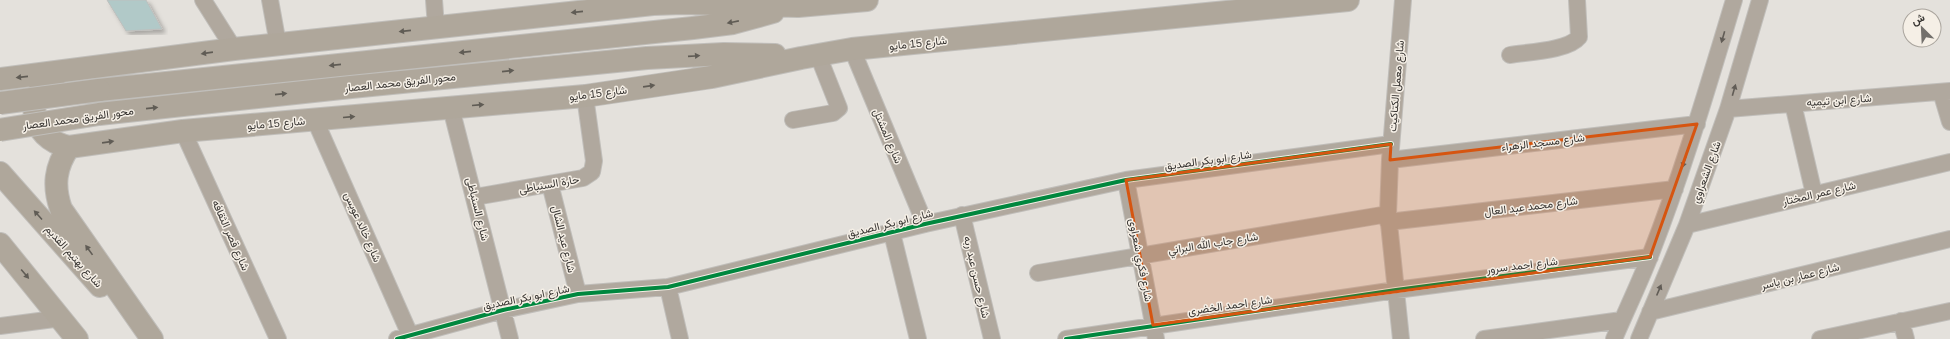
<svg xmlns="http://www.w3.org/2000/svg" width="1950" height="339" font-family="Helvetica,Vazirmatn,sans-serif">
<defs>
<filter id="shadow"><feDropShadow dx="3.5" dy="3.5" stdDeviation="2" flood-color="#0004"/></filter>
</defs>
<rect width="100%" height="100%" fill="#e4e1dc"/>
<path fill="#b1c9c8" stroke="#bebfbd" filter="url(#shadow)" d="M107,0H146L162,29L126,31Z"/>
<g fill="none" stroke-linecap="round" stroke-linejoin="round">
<g stroke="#c0beba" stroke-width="18">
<path id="minor" d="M203,0L234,49
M270,0L278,44
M434,0L436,27
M852,49L925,224
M1510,55C1527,52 1568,51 1579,37L1577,0
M1941,92L1950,122
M1793,104L1814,194
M451,108L510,339
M1728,109L1950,91
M315,120L410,335
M793,120L833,113L839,108L818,55
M183,131L278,339
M1390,160L1697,124
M1126,180L1156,339
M550,184L578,294
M475,197L583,178L592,172L594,161L585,96
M962,215L992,339
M1388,222L1675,189
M1687,225L1950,162
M892,233L918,339
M1038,273L1388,214
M668,287L680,339
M1650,312L1950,239
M1901,321L1906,339
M0,326L62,318
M397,339L503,310L578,294L668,287L925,224L1126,180L1391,144
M1066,339L1396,290L1650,257
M1401,339L1388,214L1390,160L1403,0
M1484,339L1622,320
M1614,339C1626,311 1639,284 1650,256C1683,172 1708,86 1734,0
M1639,339L1687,225L1728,109L1760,0
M1820,339L1950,311"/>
</g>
<g stroke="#c0beba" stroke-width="24">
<path id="secondary" d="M59,73C22,93 28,138 69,147L183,131L585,96L712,77L801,58L852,49L1348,0
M0,79L234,49L653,4L683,3L798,6L867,0
M99,90L693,28L733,23L773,12
M99,114L351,87L647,58L724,54L775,55
M69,147C55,167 53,186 61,209L152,339
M0,173L100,286
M0,244L77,339"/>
</g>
<use href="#minor" stroke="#b0a89e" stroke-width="16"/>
<use href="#secondary" stroke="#afa79b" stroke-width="22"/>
<g stroke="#c0beba" stroke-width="24" stroke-linecap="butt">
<path id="secondary-bridge" d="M0,103L99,90
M0,130L99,114"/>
</g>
<use href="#secondary-bridge" stroke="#afa79b" stroke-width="22"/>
<g stroke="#f5efe6" stroke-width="6">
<path id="cycleway" d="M397,339L503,310L578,294L668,287L925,224L1126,180L1391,144
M1066,339L1396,290L1650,257"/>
</g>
<use href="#cycleway" stroke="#00873e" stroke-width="4"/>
</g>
<defs><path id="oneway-solid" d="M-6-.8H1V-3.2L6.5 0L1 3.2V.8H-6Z"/></defs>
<g fill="#605c55">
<use href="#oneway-solid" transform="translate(577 12) rotate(174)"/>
<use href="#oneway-solid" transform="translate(733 22) rotate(169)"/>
<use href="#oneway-solid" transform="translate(405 31) rotate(174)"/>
<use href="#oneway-solid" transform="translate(465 52) rotate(174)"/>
<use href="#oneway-solid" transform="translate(207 53) rotate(172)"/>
<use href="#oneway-solid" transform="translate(694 56) rotate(-4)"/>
<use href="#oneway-solid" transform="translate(335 65) rotate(174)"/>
<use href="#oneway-solid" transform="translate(508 71) rotate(-6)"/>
<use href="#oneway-solid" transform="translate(22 77) rotate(174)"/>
<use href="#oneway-solid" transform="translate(649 86) rotate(-8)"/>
<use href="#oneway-solid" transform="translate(281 94) rotate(-6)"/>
<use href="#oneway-solid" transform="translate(478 105) rotate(-5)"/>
<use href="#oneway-solid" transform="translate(152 108) rotate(-6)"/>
<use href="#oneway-solid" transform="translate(349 117) rotate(-5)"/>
<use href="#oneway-solid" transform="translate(108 142) rotate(-8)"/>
<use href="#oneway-solid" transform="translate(38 215) rotate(-132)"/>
<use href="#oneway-solid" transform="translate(89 250) rotate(-126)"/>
<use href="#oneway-solid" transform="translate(25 274) rotate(50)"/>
</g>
<g fill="#615c56">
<use href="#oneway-solid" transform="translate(1723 37) rotate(106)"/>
<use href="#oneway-solid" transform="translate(1734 90) rotate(-74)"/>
<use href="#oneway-solid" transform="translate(1684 162) rotate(109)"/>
<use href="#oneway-solid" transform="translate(1659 290) rotate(-67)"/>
</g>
<path fill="#d65510" fill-opacity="0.2" stroke="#d65510" stroke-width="3" stroke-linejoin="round" d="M1697,124L1650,257L1153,325L1126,180L1391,144L1390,160Z"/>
<g text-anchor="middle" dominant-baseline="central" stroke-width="3" stroke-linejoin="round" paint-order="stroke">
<g font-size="11" fill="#363330" stroke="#f5efe6">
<text transform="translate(918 43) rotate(-6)">شارع 15 مايو</text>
<text transform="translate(400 82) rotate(-6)">محور الفريق محمد العصار</text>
<text transform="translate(1396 86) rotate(-85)">شارع معمل الكتاكيت</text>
<text transform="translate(598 93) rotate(-7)">شارع 15 مايو</text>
<text transform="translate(1839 100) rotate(-4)">شارع ابن تيميه</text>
<text transform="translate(78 118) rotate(-8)">محور الفريق محمد العصار</text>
<text transform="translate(276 123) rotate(-5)">شارع 15 مايو</text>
<text transform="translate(888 136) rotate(67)">شارع المشتل</text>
<text transform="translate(1543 142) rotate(-7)">شارع مسجد الزهراء</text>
<text transform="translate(1208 160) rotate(-8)">شارع ابو بكر الصديق</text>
<text transform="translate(1706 172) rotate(-70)">شارع الشعراوي</text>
<text transform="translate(549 184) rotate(-10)">حارة السنباطى</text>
<text transform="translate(1819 193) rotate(-13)">شارع عمر المختار</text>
<text transform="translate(1531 206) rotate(-7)">شارع محمد عبد العال</text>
<text transform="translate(478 209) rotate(76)">شارع السنباطى</text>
<text transform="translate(890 223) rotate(-14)">شارع ابو بكر الصديق</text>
<text transform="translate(363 227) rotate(66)">شارع خالد عويس</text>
<text transform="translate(231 235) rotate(66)">شارع قصر الثقافه</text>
<text transform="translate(564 239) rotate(76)">شارع عيد الشال</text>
<text transform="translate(1213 243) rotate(-9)">شارع جاب الله البراني</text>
<text transform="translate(74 256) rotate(48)">شارع بهتيم القديم</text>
<text transform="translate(1141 260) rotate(79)">شارع فكري شعراوى</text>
<text transform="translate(1522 265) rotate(-7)">شارع احمد سرور</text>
<text transform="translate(1800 276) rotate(-14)">شارع عمار بن ياسر</text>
<text transform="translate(977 277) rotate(77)">شارع حسن عبد ربه</text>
<text transform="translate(526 297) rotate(-12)">شارع ابو بكر الصديق</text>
<text transform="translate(1230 305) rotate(-8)">شارع احمد الخضرى</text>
</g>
</g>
<g transform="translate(1922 28) rotate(336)"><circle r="19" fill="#f5efe6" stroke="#a9a49d"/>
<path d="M0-3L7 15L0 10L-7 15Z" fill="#73706c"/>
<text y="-6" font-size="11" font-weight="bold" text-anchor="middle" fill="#363330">ش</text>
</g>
</svg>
